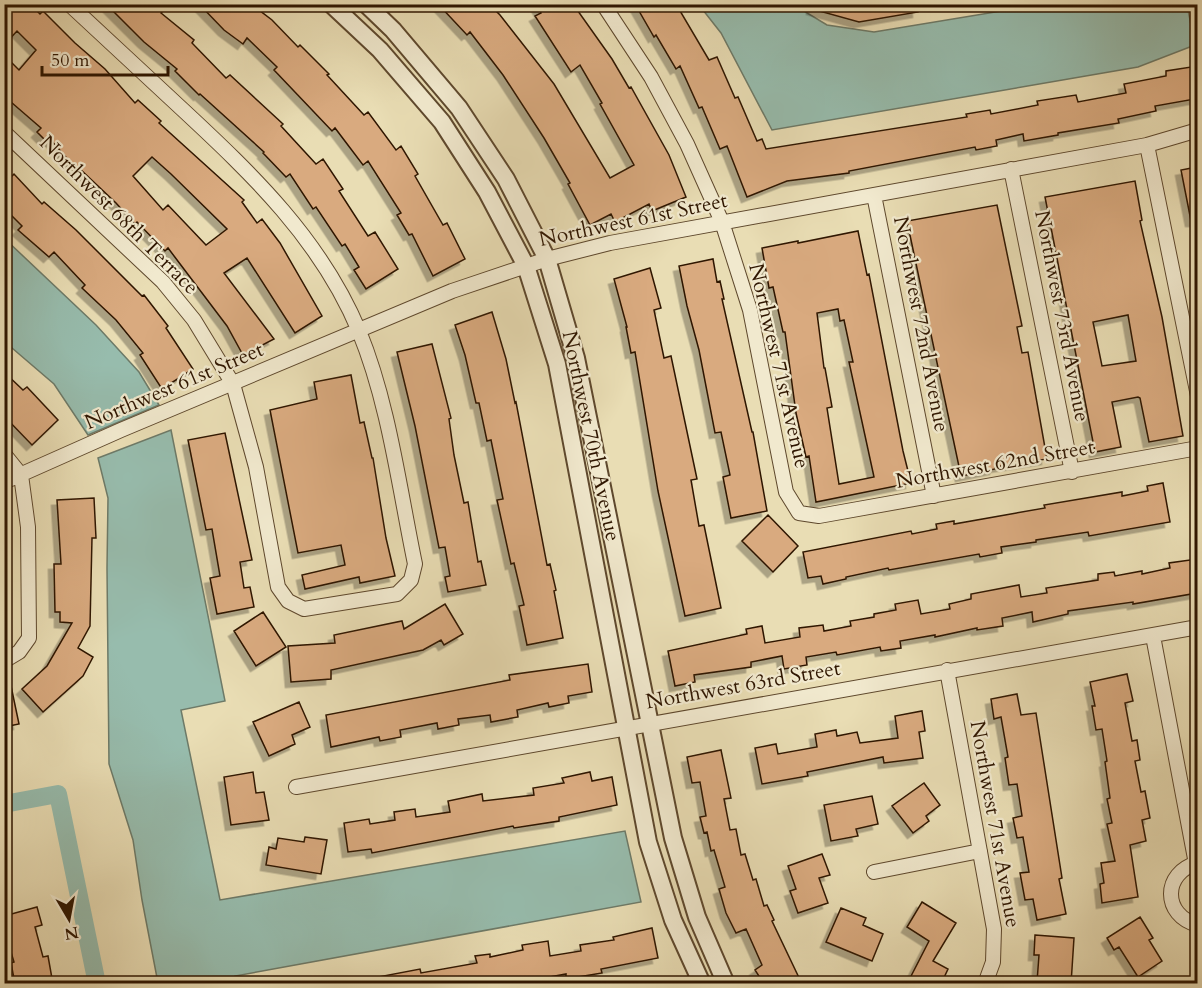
<svg xmlns="http://www.w3.org/2000/svg" width="1202" height="988" font-family="Cardo,serif">
<defs>
<filter id="shadow"><feDropShadow dx="-5.5" dy="5.5" stdDeviation="0" flood-color="#0004"/></filter>
</defs>
<rect width="100%" height="100%" fill="#e9ddb4"/>
<filter id="stains"><feTurbulence type="fractalNoise" baseFrequency=".00333" numOctaves="4"/><feColorMatrix values="0 0 0 0 .2 0 0 0 0 .09 0 0 0 0 .02 0 0 0 .5 -.17"/></filter>
<radialGradient id="worn" r=".72"><stop offset=".6" stop-color="#630" stop-opacity="0"/><stop offset="1" stop-color="#630" stop-opacity=".3"/></radialGradient>
<path fill="#97bcad" stroke="#6d7a68" stroke-width="1.5" d="M699,5H794L827,25L874,32L1037,5H1187L1195,45L1138,67L772,130L721,33Z
M4,238L96,325L139,372L159,405L88,435L54,384L5,342Z
M171,430L225,701L181,710L220,900L625,831L641,902L235,976L236,983H158L142,900L133,840L109,764L107,568L108,498L98,458Z"/>
<g fill="none" stroke-linecap="round" stroke-linejoin="round">
<path stroke="#97bcad" stroke-width="18" d="M4,804L58,794L97,984"/>
</g>
<path fill="#d9aa7f" stroke="#2f1600" stroke-width="1.5" fill-rule="evenodd" filter="url(#shadow)" d="M4,4H30L40,14L43,11L75,43L105,69L135,103L138,100L161,121L159,123L244,200L242,202L257,223L262,219L280,243L322,316L295,333L247,258L224,273L274,339L243,355L227,326L168,248L165,251L137,222L135,224L116,203L80,169L78,171L51,140L48,143L37,132L41,128L4,96V55L19,70L36,50L17,31L4,45ZM152,157L171,174L227,229L206,245L168,205L163,210L133,176Z
M106,4H169L161,13L194,40L192,43L226,78L230,75L283,124L281,126L316,164L323,159L343,189L339,191L368,236L375,232L398,269L366,289L354,270L359,267L345,244L342,246L316,207L313,209L290,174L286,177L263,153L264,152L200,94L199,95L175,71L177,69L144,42Z
M199,4H251L272,20L298,47L300,45L329,74L327,75L364,115L368,112L396,150L401,146L418,174L415,176L443,225L447,223L465,259L433,276L412,234L409,235L397,215L401,213L368,161L363,165L335,128L332,131L274,70L277,67L247,38L243,44L224,30Z
M438,4H489L500,15L554,84L610,178L634,165L600,104L602,103L580,65L571,72L535,16L541,13L536,4H573L612,59L629,88L631,87L669,155L686,197L652,211L649,204L615,222L611,214L590,225L568,184L570,183L544,138L503,75L470,32L467,35Z
M635,4H676L709,60L717,57L735,98L738,97L757,141L762,139L766,149L967,117L966,114L990,110L991,114L1038,105L1037,101L1076,95L1078,102L1126,93L1124,84L1166,76V71L1191,67L1195,99L1155,106L1156,111L1118,119L1119,123L1058,133V135L1024,141L1023,134L996,140L997,146L976,150L975,147L849,171V173L787,181L747,197L727,146L720,149L702,107L699,108L680,66L676,69L656,35L654,37Z
M812,4H917L918,12L859,22L812,9Z
M1197,167V221H1191L1181,170Z
M4,169L12,176L14,174L42,204L44,202L76,230L142,296L144,295L168,326L166,328L193,369L162,389L140,355L143,353L116,320L82,288L85,285L54,252L49,257L18,230L22,226L4,208Z
M1135,181L1142,220L1140,221L1162,317L1183,436L1149,442L1140,398L1138,397L1112,402L1121,447L1095,452L1045,197ZM1128,315L1136,361L1102,366L1093,322Z
M997,205L1022,326L1017,327L1022,353L1028,352L1047,459L995,467V469L961,476L907,221Z
M858,231L867,275L869,274L903,451L911,483L816,502L809,456L806,457L796,413L785,332H783L773,287L769,288L762,248L798,241V243ZM838,309L840,321L844,320L853,362H849L874,477L839,484L827,408L832,407L825,368H824L817,313Z
M713,259L717,282L720,281L724,299H722L752,432H753L767,511L731,518L723,477L730,475L721,432L715,433L699,350L687,306L679,266Z
M650,268L661,308L654,310L664,358L671,356L697,479L691,480L699,526L704,525L721,608L685,616L658,491L635,352L631,353L626,327H627L614,279Z
M492,312L506,359L515,403L516,402L547,565L550,564L556,590L554,591L563,638L527,645L519,606L524,605L514,563L511,564L497,500L503,499L491,440L487,441L479,403H476L465,355L455,325Z
M432,344L451,418L449,419L454,455L464,503L468,502L478,562L481,561L486,585L448,592L445,577L450,576L445,547L439,548L415,426L397,352Z
M4,372L23,390L27,387L58,420L32,445L4,416Z
M351,375L360,423L364,422L372,458H373L386,538L395,576L360,583L359,577L305,589L302,575L345,565L341,545L298,553L270,410L317,399L314,382Z
M225,433L252,560L240,562L244,588L250,587L254,607L217,614L210,578L220,576L212,529L206,530L188,440Z
M1163,483L1170,522L1089,536L1088,532L1036,540V542L1001,547L1002,553L980,557L979,554L889,570L888,568L846,577V579L823,584L821,576L808,578L803,552L911,531L912,534L937,529L936,524L954,521V524L1045,508L1044,505L1122,492V496L1148,491L1147,486Z
M94,498L96,538H92L90,626L78,648L93,657L83,676L43,712L22,689L47,666L72,623L60,622V612H55L54,564H61L57,500Z
M768,515L798,546L773,572L742,541Z
M1197,559V593L1133,604V602L1068,611V614L1033,622L1032,612L1002,618L1003,626L977,630V628L935,637V635L900,641L901,648L881,651L880,647L837,655L836,652L806,657L807,665L784,669L782,656L751,662V667L694,675L695,682L675,686L668,651L747,634L746,629L762,626L765,643L800,637L799,628L823,625L824,631L851,626L850,621L874,617V614L896,610L895,604L918,600L921,614L950,609L949,604L971,599V594L1019,585L1021,597L1047,593L1046,588L1098,580V574L1114,572L1115,576L1142,571V574L1170,568L1169,563Z
M445,604L463,634L444,645L441,640L423,650L331,670V679L291,682L288,646L335,643L334,635L402,621L404,629Z
M263,612L286,647L256,666L234,631Z
M588,664L592,692L568,696L569,703L549,707L548,703L517,710L518,717L491,722L490,715L458,719L459,725L438,729L437,723L400,730L401,737L380,741L379,737L331,747L326,715L510,680L509,675Z
M1127,674L1133,701L1125,703L1132,741L1137,740L1140,760L1135,761L1141,792L1145,791L1150,818L1142,820L1146,841L1130,845L1138,897L1102,903L1100,884L1104,883L1101,863L1115,861L1107,824L1112,823L1107,799L1110,798L1105,762L1107,761L1102,729L1096,730L1092,706H1095L1090,682Z
M11,686L19,724L4,727V687Z
M1017,694L1021,715L1036,713L1062,878L1059,879L1066,914L1037,920L1033,899L1025,900L1020,873L1029,872L1023,837L1017,838L1013,818L1022,816L1017,784L1009,785L1005,758L1008,757L1001,717L994,719L991,699Z
M299,702L310,727L292,735L295,744L269,756L253,722Z
M922,711L925,731L919,732L923,758L884,763L883,757L807,772L808,776L762,784L755,748L776,744L778,754L817,747L815,734L836,730L837,736L857,732L860,743L898,738L895,716Z
M721,750L731,798L724,799L730,830L736,829L741,855L745,854L753,880L756,879L764,906L767,905L774,920L772,921L802,984H764L755,970L762,965L746,929L736,933L726,913L719,889L725,887L714,850L711,851L707,832L704,833L700,817L706,816L700,782L692,783L687,757Z
M253,772L256,793L264,792L269,820L231,825L224,777Z
M590,772L592,781L612,777L617,805L559,817V821L514,828L513,826L372,853L371,849L348,852L344,823L369,819L370,824L395,820L394,812L415,809L416,817L450,812L448,801L482,794L483,801L534,795L533,788L564,783L562,778Z
M924,783L940,805L926,816L929,821L913,833L892,806Z
M872,796L878,824L856,829L858,836L831,841L824,805Z
M305,837L327,840L321,874L266,865L269,847L276,849L278,838L304,842Z
M822,854L830,875L819,878L828,903L798,913L790,891L796,889L788,866Z
M922,902L956,923L933,961L948,969L941,984H907L929,941L907,927Z
M37,907L42,925L35,927L43,957L48,956L53,984H15L11,963L14,962L4,929V916Z
M841,908L866,918L863,925L883,934L872,961L826,942Z
M1140,917L1153,938L1149,940L1162,961L1138,977L1119,947L1114,950L1107,938Z
M652,928L658,958L601,969L602,973L566,979V974L533,980L534,984H379L378,977L420,969L421,973L477,963L475,956L490,954V957L523,950L522,945L548,941L550,956L581,951L580,945L614,940L613,937Z
M1035,935L1074,938L1071,984L1037,982L1039,955H1034Z"/>
<g fill="none" stroke-linecap="round" stroke-linejoin="round">
<g stroke="#5e482d" stroke-width="16">
<path id="minor" d="M603,4L651,77L687,144L722,222L750,310L786,492L799,513L819,516L1198,448
M4,132L163,282L194,320L233,384L256,467L278,587L288,601L304,609L397,594L411,580L415,564C399,487 389,404 359,331C321,240 253,175 182,109C144,74 107,39 69,4
M1147,145L1198,396
M1011,169L1072,472
M874,195L934,496
M4,454L21,475L28,527L29,638L19,652L4,661
M4,482L121,430L452,291L547,259L610,243L1147,145L1198,130
M1153,636L1196,864
M947,670L994,929L993,962L985,984
M296,787L1198,627
M1198,863C1162,872 1162,916 1198,925
M874,872L980,851"/>
</g>
<g stroke="#5e482d" stroke-width="20">
<path id="tertiary" d="M331,4L380,50L442,122L487,192L526,266L557,364L648,842L673,920L702,984
M366,4L393,30L459,108L506,179L547,259L576,358L673,838L697,917L726,984"/>
</g>
<use href="#minor" stroke="#f1e9ce" stroke-width="14"/>
<use href="#tertiary" stroke="#f1e9ce" stroke-width="16"/>
</g>
<g text-anchor="middle" dominant-baseline="central" stroke-width="4.5" stroke-linejoin="round" paint-order="stroke">
<g font-size="21" fill="#2f1600" stroke="#f1e9ce">
<text transform="translate(119 215) rotate(45)">Northwest 68th Terrace</text>
<text transform="translate(633 220) rotate(-12)">Northwest 61st Street</text>
<text transform="translate(1062 316) rotate(79)">Northwest 73rd Avenue</text>
<text transform="translate(921 324) rotate(79)">Northwest 72nd Avenue</text>
<text transform="translate(779 366) rotate(77)">Northwest 71st Avenue</text>
<text transform="translate(174 386) rotate(-23)">Northwest 61st Street</text>
<text transform="translate(591 436) rotate(78)">Northwest 70th Avenue</text>
<text transform="translate(995 464) rotate(-10)">Northwest 62nd Street</text>
<text transform="translate(743 685) rotate(-10)">Northwest 63rd Street</text>
<text transform="translate(995 824) rotate(80)">Northwest 71st Avenue</text>
</g>
</g>
<rect width="1202" height="988" fill="none" stroke="#e9ddb4" stroke-width="24"/>
<rect x="6" y="6" width="1190" height="976" fill="none" stroke="#2f1600" stroke-width="3"/>
<rect x="12" y="12" width="1178" height="964" fill="none" stroke="#2f1600" stroke-width="1.5"/>
<g transform="translate(69 919) rotate(170)" stroke="#f1e9ce" stroke-width="4.5" paint-order="stroke">
<path d="M0-4.5L10 22L0 15L-10 22Z" fill="#2f1600"/>
<text y="-9" font-size="16" font-weight="bold" text-anchor="middle" fill="#2f1600">N</text>
</g>
<path d="M42 66v9h126v-9" fill="none" stroke="#2f1600" stroke-width="3"/>
<text x="51" y="66" font-size="18" fill="#2f1600" stroke="#f1e9ce" stroke-width="4.5" paint-order="stroke">50 m</text>
<rect width="100%" height="100%" filter="url(#stains)"/>
<rect width="100%" height="100%" fill="url(#worn)"/>
</svg>
